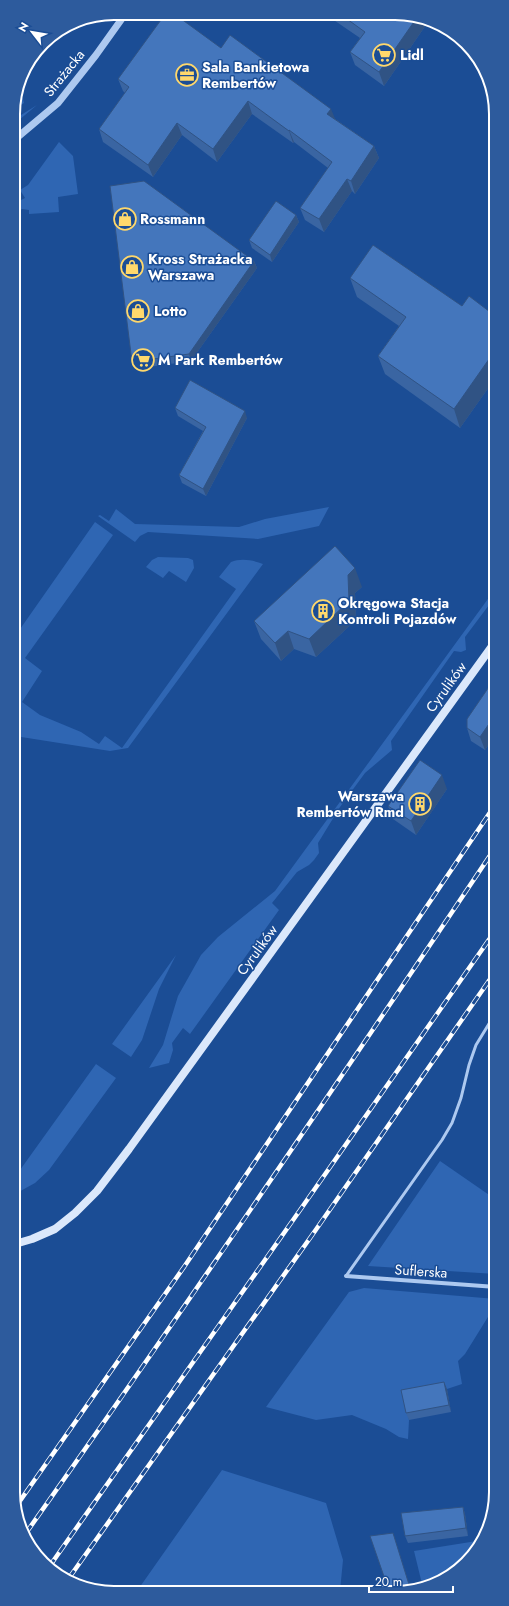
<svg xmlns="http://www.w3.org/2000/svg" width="509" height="1606" font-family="Jost,sans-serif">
<rect width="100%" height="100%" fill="#1b4d95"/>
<path fill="#2f66b3" d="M18,90L22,95L24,103L13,110Z
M37,105L13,125V120Z
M59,142L73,156L78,194L58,197L59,212L29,214V210L22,209L13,214V204L25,198L20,190L28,185Z
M329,507L319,526L258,539L148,532L140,536L135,542L98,516L100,515L109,521L116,509L135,524L239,527L265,519Z
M95,522L113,535L25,658L42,671L22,702L40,715L81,732L99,744L105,736L122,748L236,589L219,577L231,562C241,558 253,560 263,564L128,748L110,751L15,736L18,632Z
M158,557L188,558L193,560L194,568L186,582L169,571L163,578L146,567L152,560Z
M493,592L495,597L465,637L466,650L461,652L454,651L391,741L392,750L365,773L340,807L318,843L319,853L314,860L309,865L297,872L272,903L279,910L190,1034L183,1028L172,1043L173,1050L169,1063L149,1068L163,1045L178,996L201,955L218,937L275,891Z
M176,955L159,989L142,1040L131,1057L112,1044Z
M96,1064L116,1078L49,1170L35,1183L15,1194V1177Z
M440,1161L495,1199L496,1274L368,1266Z
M364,1288L496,1299V1304L465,1354L458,1361L462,1384L447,1389L404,1397L409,1420L408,1439L399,1437L386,1429L352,1415L316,1420L266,1407L349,1292Z
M222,1470L326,1503L343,1560L340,1591H137Z
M483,1540L471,1559L445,1580L423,1588L414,1551Z"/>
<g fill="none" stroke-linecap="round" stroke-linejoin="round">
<path stroke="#adc9f0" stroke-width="3" d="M346,1276L442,1140L452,1123L461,1098L469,1065L476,1045L495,1014"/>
<path stroke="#adc9f0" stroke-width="4" d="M346,1276L496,1287"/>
<path stroke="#adc9f0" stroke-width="7" d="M13,141L58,103L96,55L126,13"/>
<path stroke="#dbe8fb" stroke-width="8" d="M15,1244L32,1239L55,1229L75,1213L97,1191L129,1149L262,965L495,642"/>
<g stroke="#fff" stroke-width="4.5">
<path id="rail" d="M15,1508L184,1267L495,805
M26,1533C186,1307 341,1078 495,848
M49,1567L298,1213L495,931
M69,1578L315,1231L495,972"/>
</g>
<use href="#rail" stroke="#1b4d95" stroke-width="3" stroke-dasharray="9" stroke-linecap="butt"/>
</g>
<path fill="#3a65a2" d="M325,14L415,15L428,22L384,86L355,65L350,52L360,38Z
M221,48L335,119L374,146L379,158L355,194L352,191L324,232L305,220L300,208L328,168L294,142L293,143L252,114L217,162L182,135L153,177L103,142L99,129L125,93L123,91L118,79Z
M296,215L299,222L272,262L252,248L249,240Z
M254,261L257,268L191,361L135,369L132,362Z
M350,278L462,306L494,315V380L460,428L385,374L378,356L399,326L357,297Z
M175,408L247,418L206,496L182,483L179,475L203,431L178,416Z
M14,468L18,502L17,625H14Z
M362,587L355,593L356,620L316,657L294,649L281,661L261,639L254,621Z
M495,678V735L485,750L471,741L467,728Z
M447,789L416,835L393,819L388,806Z
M447,1389L451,1412L409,1420L406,1413Z
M463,1507L465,1514L468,1536L408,1543L405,1536Z"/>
<path fill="#305384" d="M418,16L428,22L384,86L379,72Z
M248,101L252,114L217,162L213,149Z
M331,109L336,121L327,114Z
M177,123L182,135L153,177L148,165Z
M289,130L294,142L293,143L289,131Z
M374,146L379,158L355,194L351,181Z
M347,179L352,191L324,232L319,219Z
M296,215L299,222L272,262L270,255Z
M254,261L257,268L191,361L189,354Z
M494,352V380L460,428L454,409Z
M245,411L247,418L206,496L203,489Z
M14,468L18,502L17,625L14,617Z
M355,568L362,587L355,593L356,620L316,657L309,639L348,575Z
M288,631L294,649L281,661L275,643Z
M495,715V735L485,750L480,737Z
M442,775L447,789L416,835L411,821Z
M444,1382L447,1389L451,1412L449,1405Z
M463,1507L465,1514L468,1536L466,1528Z"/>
<path fill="#4476bc" stroke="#305384" d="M166,13H173L221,48L230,35L331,109L327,114L374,146L351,181L347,179L319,219L300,208L332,162L289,130V131L248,101L213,149L177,123L148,165L99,129L129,87L118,79Z
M340,14L415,15L418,16L379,72L350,52L365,32Z
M144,181L254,261L189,354L132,362L110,186Z
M276,201L296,215L270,255L249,240Z
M373,245L462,306L469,296L494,315V352L454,409L378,356L406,317L350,278Z
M190,380L245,411L203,489L179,475L206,427L175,408Z
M14,482L15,494L14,617Z
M335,546L355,568L348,575L349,601L309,639L288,631L275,643L254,621Z
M495,678V715L480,737L467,728V719Z
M420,760L442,775L411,821L388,806Z
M444,1382L449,1405L406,1413L401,1390Z
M463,1507L466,1528L405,1536L401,1513Z
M393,1533L411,1591H389L370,1536Z"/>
<defs>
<g id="supermarket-ring" transform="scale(1.15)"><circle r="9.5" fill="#1b4d95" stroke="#ffd86c" stroke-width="1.5"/><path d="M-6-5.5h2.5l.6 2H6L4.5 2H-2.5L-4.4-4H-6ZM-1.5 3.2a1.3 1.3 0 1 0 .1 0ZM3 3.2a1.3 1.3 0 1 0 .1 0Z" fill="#ffd86c"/></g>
<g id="office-ring" transform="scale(1.15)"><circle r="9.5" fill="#1b4d95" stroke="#ffd86c" stroke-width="1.5"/><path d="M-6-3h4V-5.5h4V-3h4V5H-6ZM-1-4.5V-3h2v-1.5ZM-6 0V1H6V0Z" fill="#ffd86c"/></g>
<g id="shop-ring" transform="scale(1.15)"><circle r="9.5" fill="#1b4d95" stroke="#ffd86c" stroke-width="1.5"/><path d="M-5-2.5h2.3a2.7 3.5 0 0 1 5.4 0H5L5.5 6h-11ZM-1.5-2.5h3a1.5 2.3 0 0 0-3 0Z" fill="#ffd86c"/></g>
<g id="building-ring" transform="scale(1.15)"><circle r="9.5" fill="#1b4d95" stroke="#ffd86c" stroke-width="1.5"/><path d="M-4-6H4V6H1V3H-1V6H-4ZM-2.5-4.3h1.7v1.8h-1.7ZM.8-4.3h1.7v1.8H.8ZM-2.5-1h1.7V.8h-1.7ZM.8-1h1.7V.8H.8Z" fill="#ffd86c"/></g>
</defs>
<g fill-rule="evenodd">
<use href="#supermarket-ring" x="384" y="55"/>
<use href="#office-ring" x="187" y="75"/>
<use href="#shop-ring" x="125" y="219"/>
<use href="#shop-ring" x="132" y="267"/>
<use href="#shop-ring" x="138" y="311"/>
<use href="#supermarket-ring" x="143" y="360"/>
<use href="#building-ring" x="323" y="611"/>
<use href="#building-ring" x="420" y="804"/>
</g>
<g text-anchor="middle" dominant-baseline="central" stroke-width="3" stroke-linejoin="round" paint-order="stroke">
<g font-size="14" font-weight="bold" fill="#fff" stroke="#1b4d95" text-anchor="start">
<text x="400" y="55">Lidl</text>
<text x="202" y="67">Sala Bankietowa<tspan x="202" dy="16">Rembertów</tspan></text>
<text x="140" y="219">Rossmann</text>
<text x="148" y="259">Kross Strażacka<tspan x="148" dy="16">Warszawa</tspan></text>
<text x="154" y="311">Lotto</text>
<text x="158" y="360">M Park Rembertów</text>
<text x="338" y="603">Okręgowa Stacja<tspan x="338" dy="16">Kontroli Pojazdów</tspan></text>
<text x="404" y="796" text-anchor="end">Warszawa<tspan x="404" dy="16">Rembertów Rmd</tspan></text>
</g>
<g font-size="14" fill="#fff" stroke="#1b4d95">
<text transform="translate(64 73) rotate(-51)">Strażacka</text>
<text transform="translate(446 687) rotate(-54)">Cyrulików</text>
<text transform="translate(257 950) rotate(-54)">Cyrulików</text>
<text transform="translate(421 1271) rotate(4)">Suflerska</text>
</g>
</g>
<path d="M0 0H509V1606H0ZM114 20H395A94 94 0 0 1 489 114V1492A94 94 0 0 1 395 1586H114A94 94 0 0 1 20 1492V114A94 94 0 0 1 114 20Z" fill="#2d5b9d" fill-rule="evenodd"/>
<path fill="none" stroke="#fff" stroke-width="2" d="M114 20H395A94 94 0 0 1 489 114V1492A94 94 0 0 1 395 1586H114A94 94 0 0 1 20 1492V114A94 94 0 0 1 114 20Z"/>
<g transform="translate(32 32) rotate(301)" stroke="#1b4d95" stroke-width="3" paint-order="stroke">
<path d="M0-3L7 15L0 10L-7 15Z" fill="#ffffff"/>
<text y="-6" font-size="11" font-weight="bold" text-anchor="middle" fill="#ffffff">N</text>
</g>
<path d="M369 1586v6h84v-6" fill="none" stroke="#ffffff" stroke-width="2"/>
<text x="375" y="1586" font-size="12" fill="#ffffff" stroke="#1b4d95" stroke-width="3" paint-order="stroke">20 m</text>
</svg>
